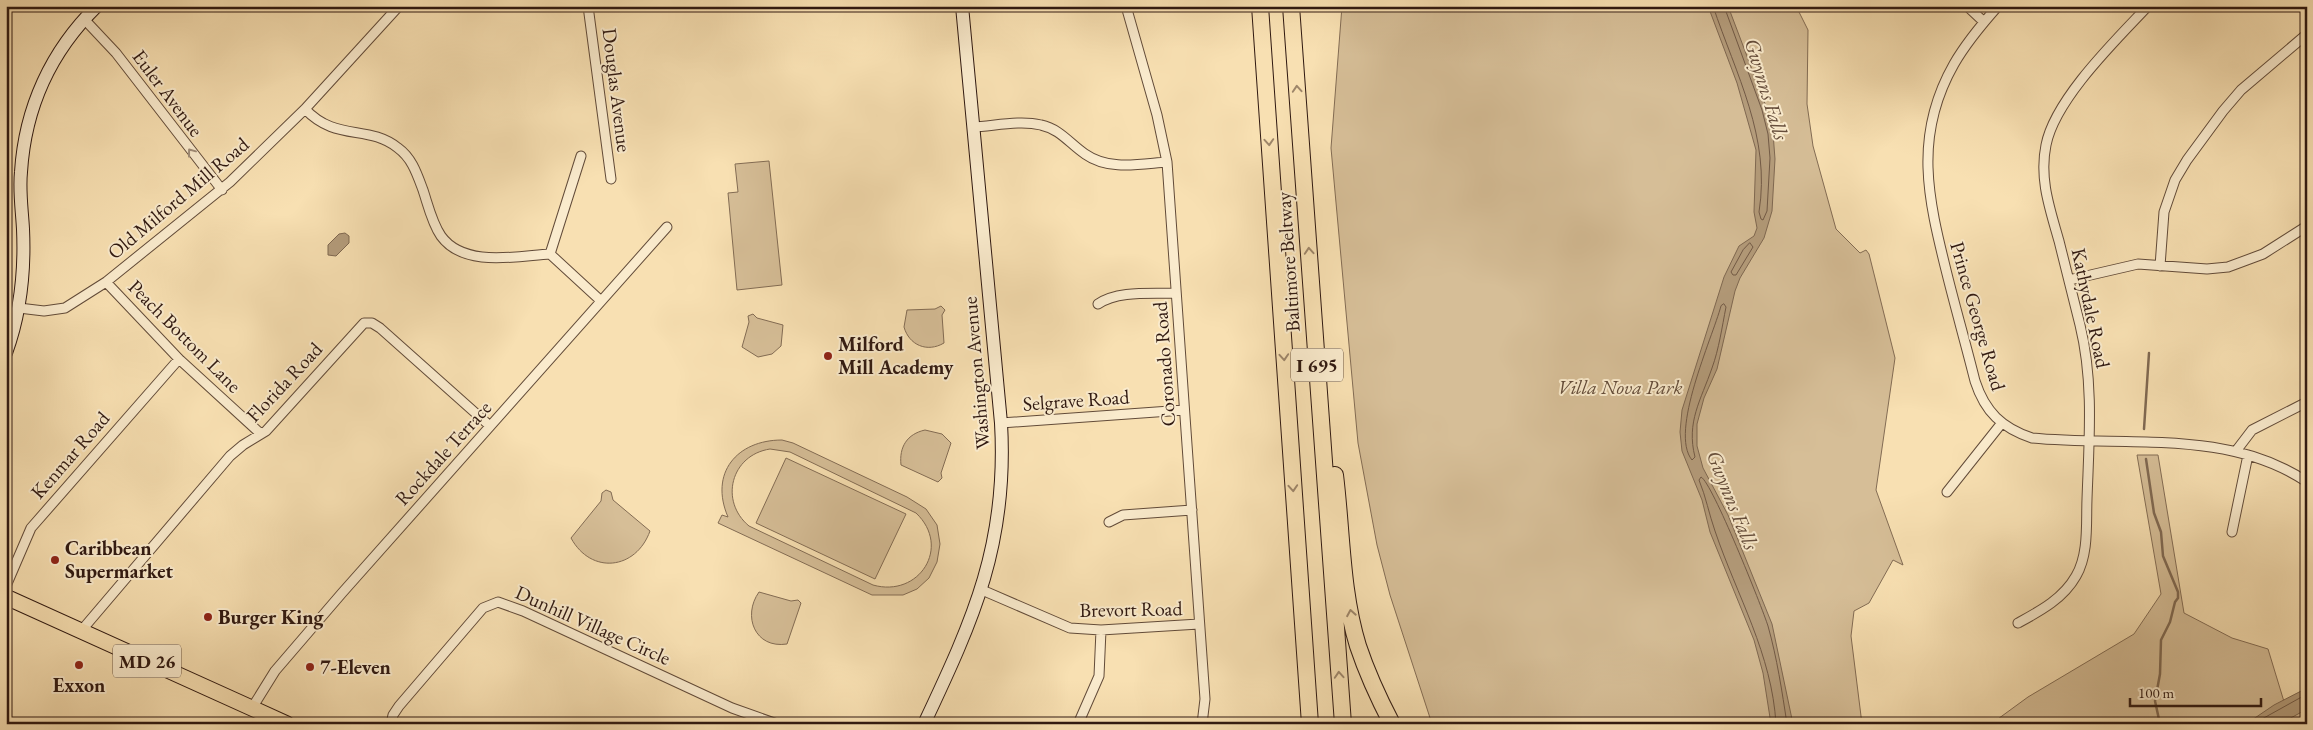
<svg xmlns="http://www.w3.org/2000/svg" width="2313" height="730" font-family="'EB Garamond',serif">
<rect width="100%" height="100%" fill="#f8e0b2"/>
<filter id="stains"><feTurbulence type="fractalNoise" baseFrequency=".004" numOctaves="4"/><feColorMatrix values="0 0 0 0 .2 0 0 0 0 .09 0 0 0 0 .02 0 0 0 .5 -.17"/></filter>
<radialGradient id="worn" r=".72"><stop offset=".6" stop-color="#630" stop-opacity="0"/><stop offset="1" stop-color="#630" stop-opacity=".3"/></radialGradient>
<path fill="#d6be97" stroke="#836c54" fill-rule="evenodd" d="M1342,6H1796L1808,30L1807,104L1813,146L1836,229L1860,253L1866,250L1869,254L1895,358L1876,490L1903,565L1893,560L1869,603L1854,611L1851,636L1862,724H1432L1390,595L1377,545L1358,443L1331,148Z
M769,161L782,285L737,290L728,193L738,192L735,164Z
M941,306L945,310L942,315L944,343C927,353 909,345 904,327L907,310L935,309Z
M753,314L757,318L783,325L781,346L772,354L758,357L742,347L749,322L748,316Z
M925,430L942,434L951,443L941,473L942,478L938,482L901,465C899,447 907,434 925,430Z
M782,440L793,443L907,497L926,509L937,525L940,544L937,562L929,578L917,589L903,595H872L718,523L722,515L728,517C709,473 737,440 782,440ZM770,449L790,452L916,513C952,547 919,598 873,585L749,526C719,501 731,455 770,449Z
M2137,455H2158L2184,613L2232,638L2268,649L2289,718L2307,709V724H1991L2028,697L2134,634L2161,594Z
M786,458L906,514L875,579L756,523Z
M606,490L611,492L613,500L650,531C636,570 591,575 571,538L601,501L602,493Z
M759,592L791,601L798,600L801,603L787,644C755,649 742,616 759,592Z"/>
<path fill="#b49c7b" stroke="#7f6851" d="M1708,6H1728L1767,109L1773,133L1775,159L1772,211L1764,238L1740,278L1735,291L1717,369L1704,398L1697,424V446L1703,468L1728,515L1772,624L1793,724H1771L1763,673L1754,640L1710,532L1702,500L1682,451L1680,432L1682,410L1724,277L1739,246L1754,236L1757,228L1754,212L1756,150L1737,83Z
M345,233L349,236V243L336,256L328,255V245L339,234Z
M2307,688V709L2280,724H2246L2274,705Z"/>
<g fill="none" stroke-linecap="round" stroke-linejoin="round">
<path stroke="#725a46" stroke-width="1" d="M1713,6C1736,75 1771,137 1759,212L1761,219L1763,220L1767,211L1770,158L1768,134L1762,110L1724,6
M1750,243L1753,247L1736,275H1733L1731,272L1743,250Z
M1724,304L1726,307C1722,327 1719,349 1712,368C1701,400 1686,422 1695,457L1692,460C1669,432 1712,339 1721,306Z
M1776,724C1772,654 1737,596 1715,531C1709,514 1706,497 1699,480L1701,477C1712,482 1762,607 1768,626C1777,658 1782,691 1787,724
M2253,724L2307,694"/>
<path stroke="#7f6851" stroke-width="2.5" d="M2144,429L2149,353
M2146,459L2154,513L2161,532L2163,556L2178,592V598L2175,602L2170,622L2161,640L2160,674L2155,701L2160,724"/>
<g stroke="#624b39" stroke-width="11">
<path id="street" d="M588,6L611,179
M1126,6L1157,115L1167,162L1205,699L1202,724
M1967,6L1984,22
M1998,6C1982,24 1966,43 1954,64C1913,136 1928,198 1947,274C1956,310 1966,345 1975,381C1985,412 2002,428 2032,438C2123,447 2227,428 2307,482
M84,19L116,53L222,190
M305,109C336,142 368,124 398,148C412,158 417,174 423,190C428,205 432,223 441,236C464,268 517,256 550,254L600,300
M973,127C994,126 1020,120 1041,125C1060,129 1070,144 1085,154C1109,171 1140,164 1167,162
M550,254L581,156
M2160,266L2164,212L2175,180L2187,160L2223,111L2241,90L2307,34
M2069,280L2138,264L2207,269L2228,267L2263,254L2307,226
M106,282L179,359L261,434
M1098,304C1118,290 1152,294 1176,293
M19,308L44,311L65,308L106,282L230,182L305,109L399,6
M1001,423L1184,410
M2236,451L2252,430L2307,402
M1947,492L2001,424
M1109,522L1123,515L1192,510
M2232,532L2248,455
M6,586L31,528L179,359
M982,590L1070,628L1101,630L1199,624
M2018,623C2040,611 2063,599 2076,576C2089,554 2086,523 2087,499C2089,441 2094,382 2080,325C2073,297 2066,269 2059,241C2050,209 2039,179 2046,145C2055,99 2116,40 2148,6
M81,631L230,456L243,445L266,431L364,323H372L380,328L490,426
M252,708L275,671L342,593L667,227
M391,724L393,715L399,706L483,608L498,602L523,611L732,708L777,724
M1078,724L1099,676L1101,630"/>
</g>
<g stroke="#301911" stroke-width="14">
<path id="secondary" d="M6,353C21,312 25,272 23,229C22,210 19,191 21,172C25,108 51,51 97,6
M924,724C974,618 1008,543 1001,423L962,6"/>
</g>
<g stroke="#301911" stroke-width="17">
<path id="primary" d="M6,597L287,724"/>
</g>
<g stroke="#301911" stroke-width="18">
<path id="highway" d="M1260,6L1310,724
M1291,6L1343,724
M1335,475C1342,531 1341,591 1358,646C1367,673 1379,699 1392,724"/>
</g>
<use href="#street" stroke="#faebcd" stroke-width="9"/>
<use href="#secondary" stroke="#faebcd" stroke-width="12"/>
<use href="#primary" stroke="#f8e0b2" stroke-width="15"/>
<use href="#highway" stroke="#f8e0b2" stroke-width="16"/>
</g>
<defs><path id="oneway-chevron" d="M-2-3.5L2.5 0L-2 3.5" fill="none" stroke-width="1.6" stroke-linecap="round" stroke-linejoin="round" transform="scale(1.25)"/></defs>
<g stroke="#9e866a">
<use href="#oneway-chevron" transform="translate(1297 89) rotate(-94)"/>
<use href="#oneway-chevron" transform="translate(1269 142) rotate(86)"/>
<use href="#oneway-chevron" transform="translate(1309 251) rotate(-94)"/>
<use href="#oneway-chevron" transform="translate(1284 357) rotate(86)"/>
<use href="#oneway-chevron" transform="translate(1293 488) rotate(86)"/>
<use href="#oneway-chevron" transform="translate(1351 613) rotate(-100)"/>
<use href="#oneway-chevron" transform="translate(1339 675) rotate(-94)"/>
</g>
<use stroke="#9f8c78" href="#oneway-chevron" transform="translate(191 152) rotate(-127)"/>
<g fill="#8f2418" stroke="#faebcd" stroke-width="2">
<circle cx="828" cy="356" r="5"/>
<circle cx="55" cy="560" r="5"/>
<circle cx="208" cy="617" r="5"/>
<circle cx="79" cy="665" r="5"/>
<circle cx="310" cy="667" r="5"/>
</g>
<g text-anchor="middle" dominant-baseline="central" stroke-width="4" stroke-linejoin="round" paint-order="stroke">
<g fill="#faebcd" stroke="#6d5849" stroke-width="1">
<rect x="1291" y="348.5" width="52" height="33" rx="4"/>
<rect x="113" y="644.5" width="68" height="33" rx="4"/>
</g>
<g font-size="19" font-weight="bold" fill="#301911">
<text x="1317" y="365">I 695</text>
<text x="147" y="661">MD 26</text>
</g>
<g font-size="20" fill="#301911" stroke="#faebcd">
<text transform="translate(617 90) rotate(83)">Douglas Avenue</text>
<text transform="translate(168 93) rotate(53)">Euler Avenue</text>
<text transform="translate(178 198) rotate(-40)">Old Milford Mill Road</text>
<text transform="translate(1288 262) rotate(-94)">Baltimore Beltway</text>
<text transform="translate(2091 308) rotate(78)">Kathydale Road</text>
<text transform="translate(1978 316) rotate(74)">Prince George Road</text>
<text transform="translate(185 336) rotate(45)">Peach Bottom Lane</text>
<text transform="translate(1164 364) rotate(-94)">Coronado Road</text>
<text transform="translate(976 373) rotate(-95)">Washington Avenue</text>
<text transform="translate(284 382) rotate(-47)">Florida Road</text>
<text transform="translate(1076 400) rotate(-4)">Selgrave Road</text>
<text transform="translate(443 453) rotate(-48)">Rockdale Terrace</text>
<text transform="translate(70 455) rotate(-49)">Kenmar Road</text>
<text transform="translate(1131 609) rotate(-1)">Brevort Road</text>
<text transform="translate(593 625) rotate(24)">Dunhill Village Circle</text>
</g>
<g font-size="20" font-weight="bold" fill="#301911" stroke="#faebcd" text-anchor="start">
<text x="838" y="344">Milford<tspan x="838" dy="23">Mill Academy</tspan></text>
<text x="65" y="548">Caribbean<tspan x="65" dy="23">Supermarket</tspan></text>
<text x="218" y="617">Burger King</text>
<text x="320" y="667">7-Eleven</text>
<text x="79" y="685" text-anchor="middle">Exxon</text>
</g>
<g font-size="20" font-style="italic" fill="#624b39" stroke="#faebcd">
<text x="1620" y="387">Villa Nova Park</text>
</g>
<g font-size="21" font-style="italic" fill="#654d3b" stroke="#faebcd">
<text transform="translate(1767 89) rotate(73)">Gwynns Falls</text>
<text transform="translate(1733 500) rotate(68)">Gwynns Falls</text>
</g>
</g>
<rect width="2313" height="730" fill="none" stroke="#f8e0b2" stroke-width="25"/>
<rect x="8" y="8" width="2298" height="715" fill="none" stroke="#301911" stroke-width="2.5"/>
<rect x="12" y="12" width="2288" height="705" fill="none" stroke="#301911"/>
<path d="M2130 698v8h131v-8" fill="none" stroke="#301911" stroke-width="2.5"/>
<text x="2138" y="698" font-size="15" fill="#301911" stroke="#faebcd" stroke-width="4" paint-order="stroke">100 m</text>
<rect width="100%" height="100%" filter="url(#stains)"/>
<rect width="100%" height="100%" fill="url(#worn)"/>
</svg>
